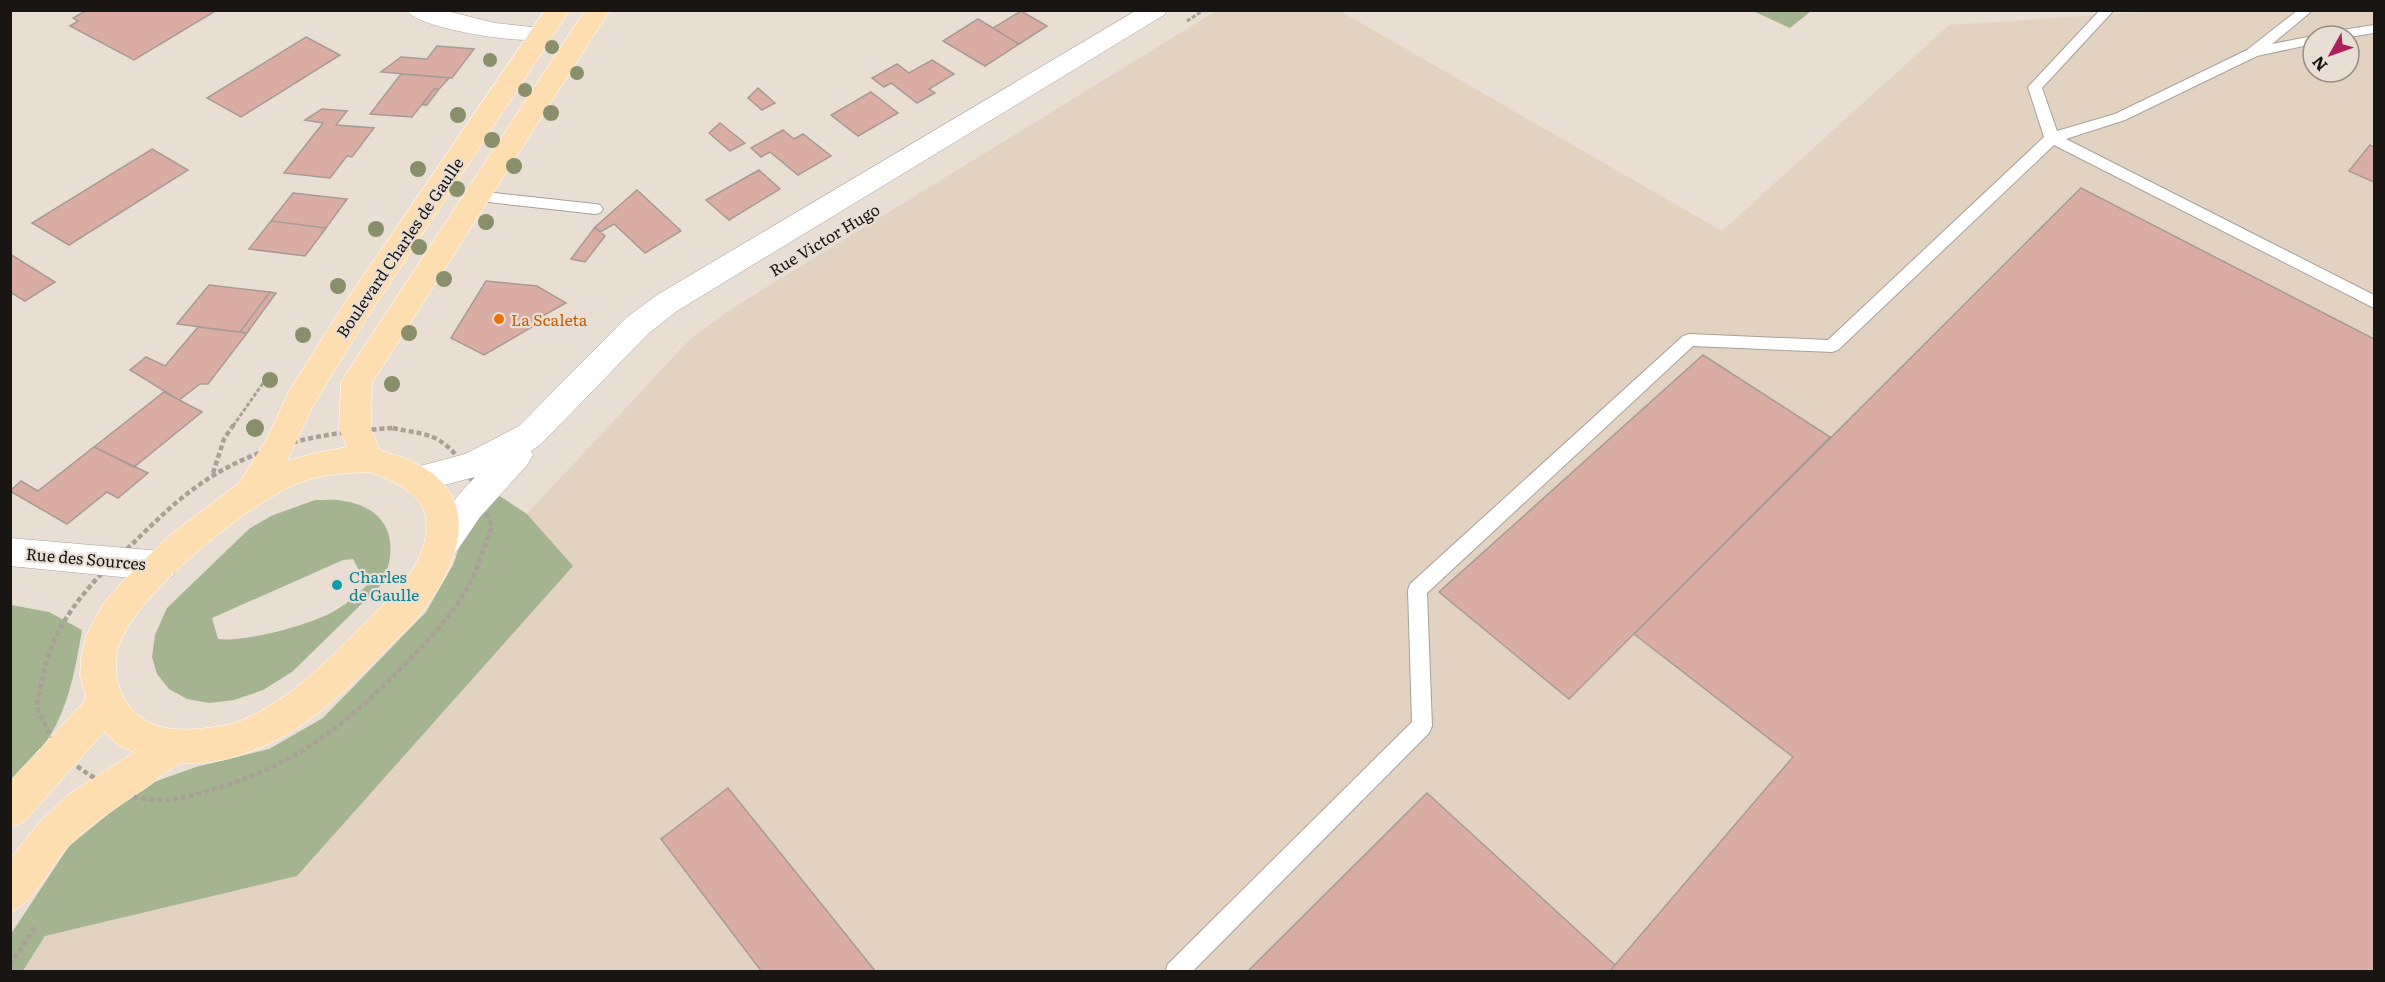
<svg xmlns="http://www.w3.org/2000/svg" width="2385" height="982" font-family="Literata,serif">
<rect width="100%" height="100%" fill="#e8ded3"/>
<path fill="#e2d2c1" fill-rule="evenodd" d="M2176,10L2374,11V971L23,972L45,936L297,876L572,566L527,514L691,338L736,306L1216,11H1340L1722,231L1949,25ZM2313,36H2349V72H2313Z"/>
<path fill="#a4b390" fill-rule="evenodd" d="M1753,11H1811L1790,28Z
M498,495L527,514L573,566L297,876L45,936L23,971L11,972V934L69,846L143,786L196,767L269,749L323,718L426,612L453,565L467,526Z
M315,500C324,500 335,499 344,501C392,509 400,546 381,585L292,672L263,690L234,700L209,703L187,699L169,689L157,674L152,657L155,635L167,608L249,529L271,516ZM353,559L367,585C355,598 339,610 322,617C296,628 245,642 218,639L212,618L343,560Z
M11,605L49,612L82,630C75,671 68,713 42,748C32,760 21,771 11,782Z"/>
<path fill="#daada4" stroke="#a89a97" stroke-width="1.5" d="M87,10H217L134,60L70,26L78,21L73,18Z
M1021,11L1047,26L1019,44L993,28Z
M978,19L993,28L1019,44L985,66L943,41Z
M306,37L340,55L241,117L207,98Z
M437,46L474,49L452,78L381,72L401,57L427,59Z
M932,60L954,74L929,89L935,93L917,103L891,83L884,87L872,78L897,64L909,73Z
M401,74L449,78L439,89H434L412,117L370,114Z
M758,88L775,103L762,110L748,98Z
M434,89H439L427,105H422Z
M871,92L898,113L858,136L831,115Z
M322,109L347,111L336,125L374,128L352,157L347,156L330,178L284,173L323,123L305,120Z
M720,123L745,143L730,151L709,133Z
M783,130L794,139L803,134L831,156L798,175L770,152L761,157L751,148Z
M2370,145L2374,147V182L2349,171Z
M152,149L188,170L69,245L32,223Z
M759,170L780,189L729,220L706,200Z
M2081,188L2374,339V972H1609L1793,757L1634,634Z
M637,190L681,231L645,253L614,224L600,232L595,227Z
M293,193L347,199L326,228L271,221Z
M271,221L326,228L305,256L249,249Z
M595,227L605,236L585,262L571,259Z
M10,254L55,282L25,301L10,292Z
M486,281L537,286L566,303L535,320L539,323L484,355L451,338Z
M209,285L270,292L240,332L177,324Z
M270,292L276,293L247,333L240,332Z
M198,327L247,333L208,384H200L179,400L130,370L146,357L165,366Z
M1703,355L1830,437L1569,699L1439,592Z
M164,392L202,412L134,467L94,447Z
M94,447L148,473L118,498L107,492L67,524L10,491L21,481L38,491Z
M728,788L876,972H762L661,839Z
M1427,793L1615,965L1609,972H1247Z"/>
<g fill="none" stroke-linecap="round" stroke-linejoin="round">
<g stroke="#a9a096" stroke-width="2">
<path id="service" d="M2100,10H2114L2042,88L2057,131L2115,114L2247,50L2298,10H2313L2272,44L2313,36V44L2257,56L2125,120L2066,139L2374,295V308L2054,145L1838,350L1832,352L1693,346L1427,593L1432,726L1429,733L1192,972H1165L1168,964L1412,722L1408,590L1410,584L1683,336L1689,334L1828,340L2044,137L2028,87Z
M2374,25V33L2349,37L2323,36L2330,32Z
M476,191L595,204L600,205L603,209L600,213L595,214L471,200L468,196L471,192Z"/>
</g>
<g stroke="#a9a096" stroke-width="1">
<path id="minor" d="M406,10H443L495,23L551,29L554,34L551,39C527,45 419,30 406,10Z
M1137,10H1167L1164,15L677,311L649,333L541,444L531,451L533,455L528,464L480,517L454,555L442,559L430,555L425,545C438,519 455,498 475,477L417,492L405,488L401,479L405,470L465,454L519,426L627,317L657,295Z
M10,538L161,551L173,556L178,566L173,576L161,581L10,566Z"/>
</g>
<g stroke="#fff" stroke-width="1">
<path id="primary" d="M545,10H570L364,323L314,404L287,461L314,453L347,447L339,429L341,382L346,374L585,10H610L372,383L371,429L380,450C396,455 412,460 426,469C483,505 455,570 422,612C413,624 401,634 391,645C359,678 328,710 288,734C265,747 238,758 212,762C202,764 189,762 180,764C170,768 158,779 150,785C122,804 94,821 70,845C49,866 39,900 10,912V859L40,821L68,795L134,752L120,746L104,732L24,822L10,827V781L83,703L86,697L80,676L81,657L86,636L103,604L122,582L170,535L239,483L266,440L289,391L342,307ZM368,472C387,478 415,489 423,509C430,525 425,547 417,561C405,585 386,602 368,620C330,658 291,700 240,721C226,726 210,728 196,729C169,731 144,727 127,703C115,686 113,662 120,643C138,593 244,508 292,486C315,475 343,473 368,472Z"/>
</g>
<path stroke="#a9a098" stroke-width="3" stroke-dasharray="4 2" stroke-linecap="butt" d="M1187,21L1204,10
M233,426L268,376"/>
<path stroke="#a9a098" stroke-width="4.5" stroke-dasharray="5 3" stroke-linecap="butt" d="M393,428C405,431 418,432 430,436C465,449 477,495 492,526C483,550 476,575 462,597C447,621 427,641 408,661C351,721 298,764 217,788C198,794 177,801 157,800C131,800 102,784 81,769C62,756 53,742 44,722C42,718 38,712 37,707C37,699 41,688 42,680C52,624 88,585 128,548C151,526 173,503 199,485C256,444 325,432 393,428Z
M213,473L224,439L234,424
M10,965L36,926"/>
<use href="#service" fill="#fff" fill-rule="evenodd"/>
<use href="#minor" fill="#fff" fill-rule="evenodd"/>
<use href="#primary" fill="#fedeb0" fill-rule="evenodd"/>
</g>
<g fill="#888f6a">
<circle cx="552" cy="47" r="7"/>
<circle cx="490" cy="60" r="7"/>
<circle cx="577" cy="73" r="7"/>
<circle cx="525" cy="90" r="7"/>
<circle cx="551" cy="113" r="8"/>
<circle cx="458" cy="115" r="8"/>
<circle cx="492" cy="140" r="8"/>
<circle cx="514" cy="166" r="8"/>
<circle cx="418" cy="169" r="8"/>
<circle cx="457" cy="189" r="8"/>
<circle cx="486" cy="222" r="8"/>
<circle cx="376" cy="229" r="8"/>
<circle cx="419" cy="247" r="8"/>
<circle cx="444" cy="279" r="8"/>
<circle cx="338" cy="286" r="8"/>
<circle cx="409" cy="333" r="8"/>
<circle cx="303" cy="335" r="8"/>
<circle cx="270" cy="380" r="8"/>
<circle cx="392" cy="384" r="8"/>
<circle cx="255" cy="428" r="9"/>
</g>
<circle fill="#e8710a" stroke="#e8ded3" stroke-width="2" cx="499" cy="319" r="6"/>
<circle fill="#0f9aa8" stroke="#e8ded3" stroke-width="2" cx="337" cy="585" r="6"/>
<g text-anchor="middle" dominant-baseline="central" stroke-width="4.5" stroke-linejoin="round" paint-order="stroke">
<g font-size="16" fill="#191512" stroke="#e8ded3">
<text transform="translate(824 239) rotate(-31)">Rue Victor Hugo</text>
<text transform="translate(399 247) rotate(-56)">Boulevard Charles de Gaulle</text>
<text transform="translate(86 558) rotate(5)">Rue des Sources</text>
</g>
<g font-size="16" fill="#c56008" stroke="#e8ded3" text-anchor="start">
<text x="511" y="319">La Scaleta</text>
</g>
<g font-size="16" fill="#0d838f" stroke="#e8ded3" text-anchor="start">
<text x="349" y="576">Charles<tspan x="349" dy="18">de Gaulle</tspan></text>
</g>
</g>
<rect width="2385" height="982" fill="none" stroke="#191512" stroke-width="24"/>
<g transform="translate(2331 54) rotate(230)"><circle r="28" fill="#e8ded3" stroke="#958e86" stroke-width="1.5"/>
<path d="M0-4.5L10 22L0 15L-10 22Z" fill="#ad205d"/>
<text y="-9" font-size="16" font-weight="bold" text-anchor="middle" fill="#191512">N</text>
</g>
</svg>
